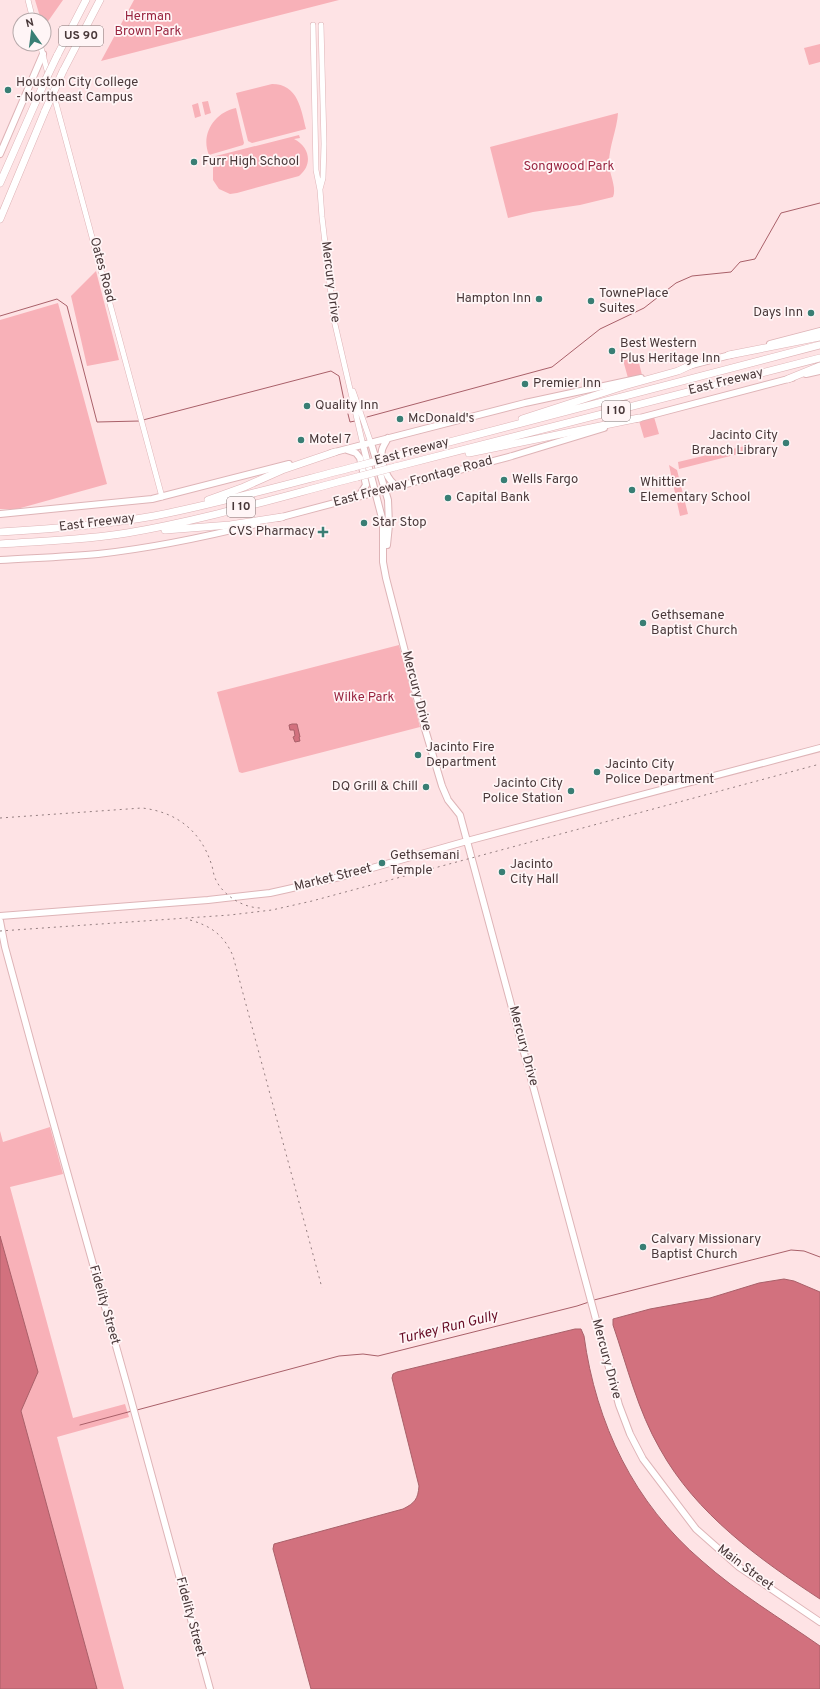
<svg xmlns="http://www.w3.org/2000/svg" width="820" height="1689" font-family="Overpass,sans-serif">
<rect width="100%" height="100%" fill="#fee3e5"/>
<path fill="#f8b1b8" d="M35,0H63L44,27V20H41Z
M134,0H339L101,61Z
M820,44V62L809,65L804,48Z
M272,84C298,84 301,109 306,129L252,143L248,141L236,93Z
M208,101L211,113L205,115L202,102Z
M198,103L201,116L195,118L192,105Z
M236,108L244,143L243,145L209,155C200,134 215,112 236,108Z
M618,113C617,130 609,146 609,163C609,174 617,187 613,197L580,205L533,212L508,218L490,147Z
M299,135L300,138L294,139C310,147 313,165 299,176L237,193L230,194L219,189L213,180V168L217,159L213,160L212,157Z
M96,271L119,360L87,366L71,296Z
M58,303L107,484L17,509H0V320Z
M637,355L642,375L628,378L623,360Z
M654,417L659,434L644,438L639,421Z
M749,445L750,451L679,469L678,462Z
M669,465L677,470L688,514L680,516Z
M399,645L420,727L242,773L239,772L217,692Z
M50,1127L63,1174L10,1187L73,1418L125,1404L129,1417L57,1437L124,1689H0V1131L3,1142Z"/>
<path fill="#d2717e" stroke="#a96069" d="M292,724H297L300,737H299L300,741L295,742L293,737L295,736L294,730H290L289,725Z
M0,1236L38,1372L21,1411L97,1689H0Z
M784,1279L794,1281L820,1292V1599C759,1559 696,1514 660,1449C638,1411 627,1366 613,1325V1319L650,1309L710,1298L759,1283Z
M575,1329H581L584,1336C596,1424 634,1503 702,1561C738,1593 780,1618 820,1646V1689H311L273,1549L274,1544L403,1509C415,1503 418,1499 419,1486L392,1378L393,1374L397,1372Z"/>
<g fill="none" stroke-linecap="round" stroke-linejoin="round">
<path stroke="#a96069" stroke-width="1" d="M0,316L57,299L67,306L97,422L140,421
M348,414L350,422L355,421
M367,417L552,367L600,329L644,308L676,283L692,276L731,272L740,262L755,259L781,213L820,203
M143,420L331,371L339,376L345,405
M594,1300L791,1250L804,1251L820,1257
M137,1410L339,1356L363,1354L378,1356L577,1306L589,1302
M80,1425L132,1411"/>
<g stroke="#deb4b7" stroke-width="6">
<path id="minor" d="M28,0L33,20
M313,25L316,170L320,190L322,217L334,320L363,445
M40,44L162,497
M320,189L323,178L324,144L321,25
M353,391L371,443"/>
</g>
<g stroke="#deb4b7" stroke-width="8">
<path id="major" d="M0,154L43,54
M770,344L820,331
M688,366L734,354
M806,374L820,371
M636,419L792,378
M388,438C386,442 383,446 382,450C380,461 387,482 398,486
M371,443L388,500L389,525L387,545
M363,445L383,522V562L386,578L425,729L442,786L448,800L460,815L619,1405L630,1434L643,1459L696,1529L739,1567L820,1622
M347,450L356,453L360,458L366,485L359,496
M331,453L525,403L641,378
M0,514L152,499L289,464
M278,518L512,456L604,428
M0,560C33,558 65,557 98,554C152,548 205,537 257,524
M0,916L208,900L270,893L288,889L344,876L467,841L820,748
M0,921L5,947L36,1061L130,1396L210,1689"/>
</g>
<g stroke="#deb4b7" stroke-width="8">
<path id="highway" d="M57,56L86,0
M63,71L100,0
M0,183L45,81
M0,219L45,111
M729,355L820,337
M788,379L820,366
M522,419L624,386L678,371L693,364
M469,453L639,418
M392,457L820,345
M395,467L820,358
M208,500L244,487L282,470L335,452
M165,530L230,525L282,517
M0,532C52,529 103,525 154,516C221,503 288,484 354,467
M0,544C42,541 85,540 127,533C204,520 280,497 357,477"/>
</g>
<use href="#minor" stroke="#fff" stroke-width="5"/>
<use href="#major" stroke="#fff" stroke-width="6"/>
<use href="#highway" stroke="#fff" stroke-width="7"/>
<path stroke="#947e80" stroke-width="1" stroke-dasharray="2 4" stroke-linecap="butt" d="M0,818L142,808C176,812 200,830 211,863C213,868 213,873 215,878C222,895 243,908 261,908
M190,920C211,926 224,935 233,956L322,1288
M0,931L230,915L272,910L312,901L820,764"/>
<g stroke="#deb4b7" stroke-width="8" stroke-linecap="butt">
<path id="highway-bridge" d="M45,81L57,56
M45,111L63,71
M354,467L392,457
M357,477L395,467"/>
</g>
<use href="#highway-bridge" stroke="#fff" stroke-width="7"/>
</g>
<g fill="#397e74" stroke="#fff5f6" stroke-width="1.5">
<circle cx="8" cy="90" r="4"/>
<circle cx="194" cy="162" r="4"/>
<circle cx="539" cy="299" r="4"/>
<circle cx="591" cy="301" r="4"/>
<circle cx="811" cy="313" r="4"/>
<circle cx="612" cy="351" r="4"/>
<circle cx="525" cy="384" r="4"/>
<circle cx="307" cy="406" r="4"/>
<circle cx="400" cy="419" r="4"/>
<circle cx="301" cy="440" r="4"/>
<circle cx="786" cy="443" r="4"/>
<circle cx="504" cy="480" r="4"/>
<circle cx="632" cy="490" r="4"/>
<circle cx="448" cy="498" r="4"/>
<circle cx="364" cy="523" r="4"/>
<path d="M321 526h4v4h4v4h-4v4h-4v-4h-4v-4h4z"/>
<circle cx="643" cy="623" r="4"/>
<circle cx="418" cy="755" r="4"/>
<circle cx="597" cy="772" r="4"/>
<circle cx="426" cy="787" r="4"/>
<circle cx="571" cy="791" r="4"/>
<circle cx="382" cy="863" r="4"/>
<circle cx="502" cy="872" r="4"/>
<circle cx="643" cy="1247" r="4"/>
</g>
<g text-anchor="middle" dominant-baseline="central" stroke-width="3.5" stroke-linejoin="round" paint-order="stroke">
<g fill="#fff5f6" stroke="#7f7071" stroke-width="1">
<rect x="59" y="26" width="44" height="20" rx="3"/>
<rect x="602" y="401" width="28" height="20" rx="3"/>
<rect x="227" y="497" width="28" height="20" rx="3"/>
</g>
<g font-size="12" font-weight="bold" fill="#483738">
<text x="81" y="36">US 90</text>
<text x="616" y="411">I 10</text>
<text x="241" y="507">I 10</text>
</g>
<g font-size="13" fill="#992540" stroke="#fff5f6">
<text x="148" y="17">Herman<tspan x="148" dy="15">Brown Park</tspan></text>
<text x="569" y="167">Songwood Park</text>
<text x="364" y="698">Wilke Park</text>
</g>
<g font-size="13" fill="#483738" stroke="#fff5f6" text-anchor="start">
<text x="16" y="83">Houston City College<tspan x="16" dy="15">- Northeast Campus</tspan></text>
<text x="202" y="162">Furr High School</text>
<text x="599" y="294">TownePlace<tspan x="599" dy="15">Suites</tspan></text>
<text x="531" y="299" text-anchor="end">Hampton Inn</text>
<text x="803" y="313" text-anchor="end">Days Inn</text>
<text x="620" y="344">Best Western<tspan x="620" dy="15">Plus Heritage Inn</tspan></text>
<text x="533" y="384">Premier Inn</text>
<text x="315" y="406">Quality Inn</text>
<text x="408" y="419">McDonald's</text>
<text x="778" y="436" text-anchor="end">Jacinto City<tspan x="778" dy="15">Branch Library</tspan></text>
<text x="309" y="440">Motel 7</text>
<text x="512" y="480">Wells Fargo</text>
<text x="640" y="483">Whittier<tspan x="640" dy="15">Elementary School</tspan></text>
<text x="456" y="498">Capital Bank</text>
<text x="372" y="523">Star Stop</text>
<text x="315" y="532" text-anchor="end">CVS Pharmacy</text>
<text x="651" y="616">Gethsemane<tspan x="651" dy="15">Baptist Church</tspan></text>
<text x="426" y="748">Jacinto Fire<tspan x="426" dy="15">Department</tspan></text>
<text x="605" y="765">Jacinto City<tspan x="605" dy="15">Police Department</tspan></text>
<text x="563" y="784" text-anchor="end">Jacinto City<tspan x="563" dy="15">Police Station</tspan></text>
<text x="418" y="787" text-anchor="end">DQ Grill &amp; Chill</text>
<text x="390" y="856">Gethsemani<tspan x="390" dy="15">Temple</tspan></text>
<text x="510" y="865">Jacinto<tspan x="510" dy="15">City Hall</tspan></text>
<text x="651" y="1240">Calvary Missionary<tspan x="651" dy="15">Baptist Church</tspan></text>
</g>
<g font-size="13" fill="#483738" stroke="#fff5f6">
<text transform="translate(102 270) rotate(75)">Oates Road</text>
<text transform="translate(330 282) rotate(83)">Mercury Drive</text>
<text transform="translate(726 382) rotate(-14)">East Freeway</text>
<text transform="translate(412 452) rotate(-15)">East Freeway</text>
<text transform="translate(413 482) rotate(-15)">East Freeway Frontage Road</text>
<text transform="translate(97 523) rotate(-7)">East Freeway</text>
<text transform="translate(416 691) rotate(75)">Mercury Drive</text>
<text transform="translate(333 878) rotate(-14)">Market Street</text>
<text transform="translate(523 1046) rotate(75)">Mercury Drive</text>
<text transform="translate(104 1305) rotate(74)">Fidelity Street</text>
<text transform="translate(606 1359) rotate(75)">Mercury Drive</text>
<text transform="translate(745 1568) rotate(37)">Main Street</text>
<text transform="translate(190 1617) rotate(75)">Fidelity Street</text>
</g>
<g font-size="14" font-style="italic" fill="#660c25" stroke="#fff5f6">
<text transform="translate(448 1328) rotate(-14)">Turkey Run Gully</text>
</g>
</g>
<g transform="translate(32 32) rotate(346)"><circle r="19" fill="#fff5f6" stroke="#b6a9aa"/>
<path d="M0-3L7 15L0 10L-7 15Z" fill="#397e74"/>
<text y="-6" font-size="11" font-weight="bold" text-anchor="middle" fill="#483738">N</text>
</g>
</svg>
